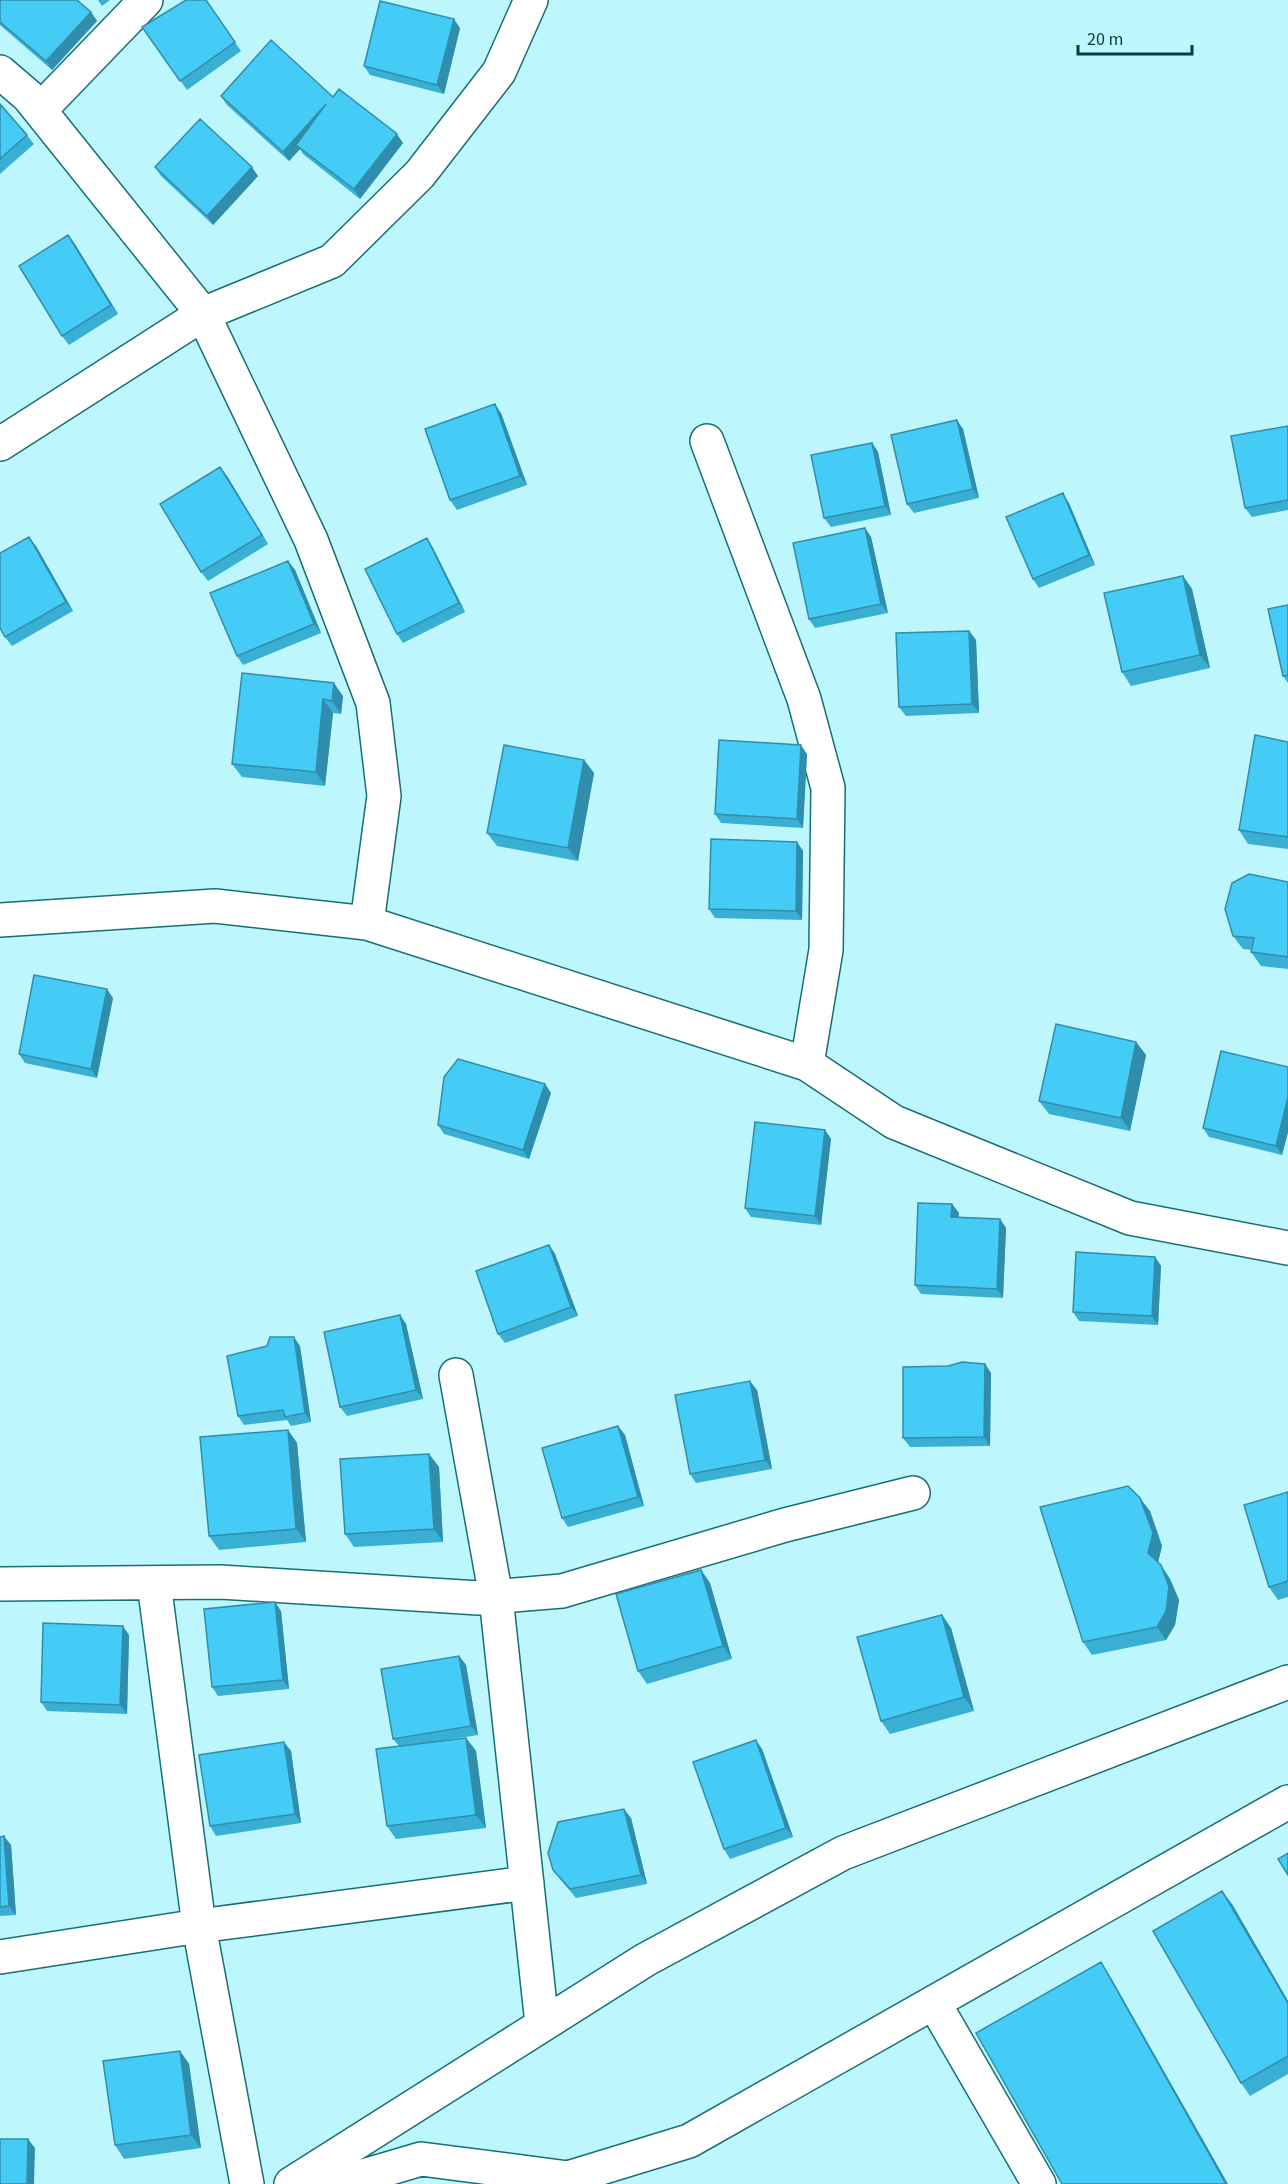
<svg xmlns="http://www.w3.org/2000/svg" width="1288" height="2184" font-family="'Source Sans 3',sans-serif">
<rect width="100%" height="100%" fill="#bdf7fd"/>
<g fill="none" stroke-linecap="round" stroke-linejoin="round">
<g stroke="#176f76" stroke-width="36">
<path id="minor" d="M0,72L28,96L203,314L311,540L373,703L384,796L367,923
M40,110L146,0
M707,441L804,699L828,788L826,950L807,1064
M0,444L203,314L332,261L420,174L499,72L531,0
M0,920L215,906L367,923L807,1064L894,1122L1130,1218L1288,1248
M456,1375L496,1597L542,2024
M154,1583L199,1926L247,2184
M0,1584L221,1582L479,1598L562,1591L785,1525L913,1493
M0,1957L199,1926L527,1883
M934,2003L1039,2184
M291,2184L645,1960L843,1853L1288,1682
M336,2184L421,2159L568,2178L689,2141L1288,1802"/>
</g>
<use href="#minor" stroke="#fff" stroke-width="33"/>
</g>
<path fill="#3aafd4" d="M0,0L91,12L97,21L52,70L0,25Z
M98,0H110L102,6Z
M206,0L241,51L187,90L142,27Z
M460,28L444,94L370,75L364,66Z
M221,96L333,97L403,143L360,199L303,154L300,149L289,161L227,105Z
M0,104L27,135L34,144L0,174Z
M155,167L258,176L213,225L161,176Z
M68,235L118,314L69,345L62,336Z
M501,413L527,485L457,510L450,500Z
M1288,426V510L1252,517L1245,508Z
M963,429L979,498L914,513L907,504Z
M872,443L878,452L891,515L831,527L824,518Z
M227,476L268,544L208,581L201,572Z
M1069,503L1095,565L1039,588L1033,579Z
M865,528L871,537L888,613L815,628L809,619Z
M427,538L433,548L465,612L403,643L397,634Z
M36,546L73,611L12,646L5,637Z
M288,561L295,570L321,633L243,665L237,656Z
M1183,576L1192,589L1210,668L1131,686L1122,672Z
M1288,605V683L1283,676Z
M969,631L976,640L979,713L906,716L899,707Z
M242,673L343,696L341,714L333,713L325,786L242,777L232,764Z
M1288,742V849L1248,844L1239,830Z
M807,754L803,828L721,823L715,814Z
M584,760L594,773L578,861L497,846L487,833Z
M797,842L803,851L802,920L715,918L709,909Z
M1288,882V969L1261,966L1251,952L1252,950L1243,949L1233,936Z
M113,998L97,1078L25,1063L19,1054Z
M1136,1042L1146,1055L1130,1131L1049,1114L1039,1101Z
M1288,1067V1132L1282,1155L1209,1137L1203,1128Z
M545,1084L551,1093L529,1159L444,1134L438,1125Z
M825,1130L831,1139L821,1225L751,1217L745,1208Z
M952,1204L959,1213L958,1217L1000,1219L1006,1228L1003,1298L921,1294L915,1285Z
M549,1245L555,1254L578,1316L505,1343L498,1334Z
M1155,1257L1161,1266L1158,1325L1079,1321L1073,1312Z
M400,1315L406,1324L423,1399L347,1416L340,1407Z
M300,1346L311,1422L291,1426L287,1420L244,1425L238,1416Z
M985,1364L991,1373L990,1446L910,1447L903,1438Z
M757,1390L772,1469L696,1483L690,1474Z
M618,1426L625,1435L644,1506L568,1527L562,1518Z
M288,1430L297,1443L306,1542L219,1550L209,1536Z
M429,1454L439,1467L443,1542L354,1547L345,1534Z
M1288,1492V1597L1278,1600L1269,1587Z
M1150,1511L1162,1546L1158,1563L1170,1579L1179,1600L1175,1625L1166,1640L1092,1655L1083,1642Z
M701,1570L710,1583L732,1659L647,1684L638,1671Z
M281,1611L289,1689L218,1696L212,1687Z
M942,1615L951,1628L974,1711L890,1734L881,1721Z
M129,1635L127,1714L47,1711L41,1702Z
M459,1656L466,1665L478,1735L440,1741L466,1738L476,1751L486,1828L396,1839L387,1826L399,1746L393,1739Z
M762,1749L793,1837L730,1859L724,1849Z
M291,1751L301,1823L216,1836L210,1826Z
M631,1818L647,1884L576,1898L560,1879L553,1870Z
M0,1837L11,1845L16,1915L0,1916Z
M1232,1904L1288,2001V2074L1250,2096L1241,2083Z
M180,2051L189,2064L201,2148L124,2159L115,2145Z"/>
<path fill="#308eac" d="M91,12L97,21L52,70L46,61Z
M454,19L460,28L444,94L437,85Z
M326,104L296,145L300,149L289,161L283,152Z
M397,134L403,143L360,199L354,189Z
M252,167L258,176L213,225L207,216Z
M68,235L75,244L118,314L111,305Z
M495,404L501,413L527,485L520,476Z
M957,420L963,429L979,498L973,489Z
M872,443L878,452L891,515L885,506Z
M220,467L227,476L268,544L262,535Z
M1063,493L1069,503L1095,565L1089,555Z
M865,528L871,537L888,613L881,604Z
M29,537L36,546L73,611L66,602Z
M427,538L433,548L465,612L459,603Z
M288,561L295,570L321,633L314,624Z
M1183,576L1192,589L1210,668L1200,655Z
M969,631L976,640L979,713L972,704Z
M334,683L343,696L341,714L332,701Z
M323,699L333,713L325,786L316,772Z
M801,745L807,754L803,828L797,819Z
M584,760L594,773L578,861L568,848Z
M797,842L803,851L802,920L796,911Z
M107,989L113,998L97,1078L91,1069Z
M1136,1042L1146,1055L1130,1131L1121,1118Z
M545,1084L551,1093L529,1159L523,1150Z
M1288,1097V1132L1282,1155L1276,1146Z
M825,1130L831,1139L821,1225L815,1216Z
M952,1204L959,1213L958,1226L951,1217Z
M1000,1219L1006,1228L1003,1298L997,1289Z
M549,1245L555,1254L578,1316L571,1307Z
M1155,1257L1161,1266L1158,1325L1152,1316Z
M400,1315L406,1324L423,1399L416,1390Z
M294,1337L300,1346L311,1422L305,1413Z
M985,1364L991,1373L990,1446L984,1437Z
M750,1381L757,1390L772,1469L765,1460Z
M618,1426L625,1435L644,1506L638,1497Z
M288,1430L297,1443L306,1542L296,1529Z
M429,1454L439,1467L443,1542L434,1529Z
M1140,1498L1150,1511L1162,1546L1157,1566L1148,1553Z
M1161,1565L1170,1579L1179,1600L1175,1625L1166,1640L1157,1627Z
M701,1570L710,1583L732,1659L723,1646Z
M275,1602L281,1611L289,1689L283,1680Z
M942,1615L951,1628L974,1711L964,1697Z
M123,1626L129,1635L127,1714L120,1705Z
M459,1656L466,1665L478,1735L471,1726Z
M466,1738L476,1751L486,1828L476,1815Z
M756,1740L762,1749L793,1837L786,1828Z
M284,1742L291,1751L301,1823L295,1814Z
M624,1809L631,1818L647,1884L641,1875Z
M4,1836L11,1845L16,1915L9,1906Z
M1222,1891L1232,1904L1288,2001V2003Z
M1101,1962L1110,1976L1228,2184H1226Z
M180,2051L189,2064L201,2148L191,2135Z
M28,2139L35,2148L34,2184H27Z"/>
<path fill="#44cbf6" stroke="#308eac" stroke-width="1.5" d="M0,0H77L91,12L46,61L0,22Z
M186,0H206L235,42L180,81L142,27Z
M380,1L454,19L437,85L364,66Z
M271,40L333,97L339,89L397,134L354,189L296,145L326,104L283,152L221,96Z
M0,104L27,135L0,159Z
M200,119L252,167L207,216L155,167Z
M68,235L111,305L62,336L19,266Z
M495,404L520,476L450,500L425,429Z
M957,420L973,489L907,504L891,435Z
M1288,426V500L1245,508L1231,436Z
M872,443L885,506L824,518L811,455Z
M220,467L262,535L201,572L160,504Z
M1063,493L1089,555L1033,579L1006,517Z
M865,528L881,604L809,619L793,543Z
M29,537L66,602L5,637L0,628V553Z
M427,538L459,603L397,634L365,569Z
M288,561L314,624L237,656L210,593Z
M1183,576L1200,655L1122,672L1104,593Z
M1288,605V675L1283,676L1268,609Z
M969,631L972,704L899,707L896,633Z
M242,673L334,683L332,701L323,699L316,772L232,764Z
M1255,735L1288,742V837L1239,830Z
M719,740L801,745L797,819L715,814Z
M504,745L584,760L568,848L487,833Z
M711,839L797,842L796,911L709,909Z
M1249,874L1288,882V957L1251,952L1254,938L1233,936L1225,909L1232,883Z
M34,975L107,989L91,1069L19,1054Z
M1056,1024L1136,1042L1121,1118L1039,1101Z
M1221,1051L1288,1067V1097L1276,1146L1203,1128Z
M458,1059L545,1084L523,1150L438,1125L444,1077Z
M755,1122L825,1130L815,1216L745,1208Z
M918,1203L952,1204L951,1217L1000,1219L997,1289L915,1285Z
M549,1245L571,1307L498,1334L476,1271Z
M1076,1252L1155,1257L1152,1316L1073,1312Z
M400,1315L416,1390L340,1407L324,1332Z
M270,1337H294L305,1413L285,1417L283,1410L238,1416L227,1356L267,1346Z
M962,1362L985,1364L984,1437L903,1438V1367L948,1366Z
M750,1381L765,1460L690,1474L675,1395Z
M618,1426L638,1497L562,1518L542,1448Z
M288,1430L296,1529L209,1536L200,1437Z
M429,1454L434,1529L345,1534L340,1459Z
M1128,1486L1140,1498L1153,1533L1148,1553L1161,1565L1169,1587L1166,1611L1157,1627L1083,1642L1040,1507Z
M1288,1492V1581L1269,1587L1244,1505Z
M701,1570L723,1646L638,1671L616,1594Z
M275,1602L283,1680L212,1687L204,1609Z
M942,1615L964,1697L881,1721L857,1637Z
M43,1623L123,1626L120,1705L41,1702Z
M459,1656L471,1726L393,1739L381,1669Z
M466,1738L476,1815L387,1826L376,1749Z
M756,1740L786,1828L724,1849L693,1762Z
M284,1742L295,1814L210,1826L199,1755Z
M624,1809L641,1875L570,1889L553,1870L548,1853L558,1822Z
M4,1836L9,1906L0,1907V1837Z
M1288,1853V1875L1278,1859Z
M1222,1891L1288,2003V2056L1241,2083L1153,1931Z
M1101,1962L1226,2184H1062L976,2033Z
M180,2051L191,2135L115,2145L103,2061Z
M0,2139H28L27,2184H0Z"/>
<path d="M1078 45v9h114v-9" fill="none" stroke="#0c3b3f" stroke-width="3"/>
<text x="1087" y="45" font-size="18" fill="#0c3b3f" stroke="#bdf7fd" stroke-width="4.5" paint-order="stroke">20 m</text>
</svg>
